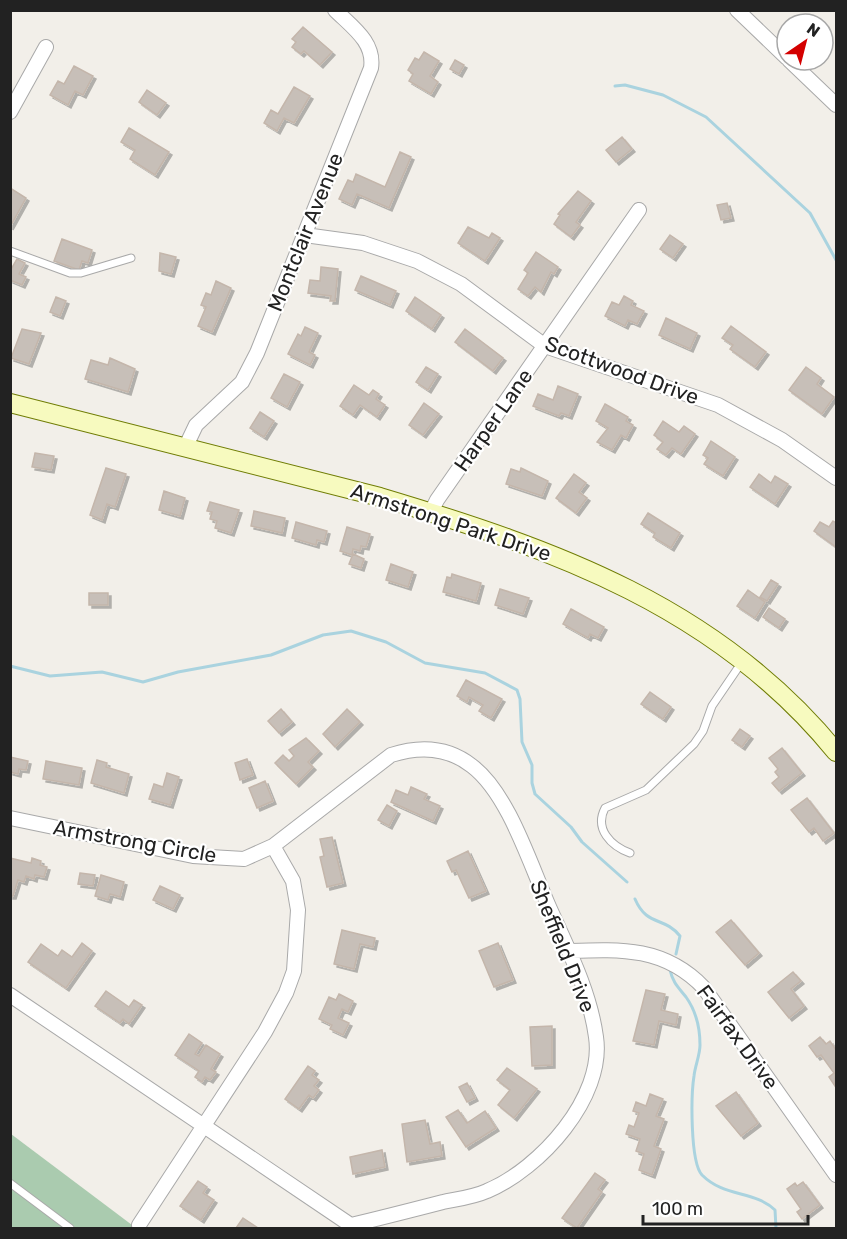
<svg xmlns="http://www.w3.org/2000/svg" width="847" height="1239" font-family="Rubik,sans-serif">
<defs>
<filter id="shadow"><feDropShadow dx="3" dy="3" stdDeviation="0" flood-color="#0004"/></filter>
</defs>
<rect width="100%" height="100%" fill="#f2efe9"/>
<path fill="#aacbaf" d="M11,1134L136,1228H11Z"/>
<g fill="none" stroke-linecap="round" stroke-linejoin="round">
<path stroke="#aad3df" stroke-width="3" d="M615,86L625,85L663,95L706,117L810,213L836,260
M10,666L50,676L102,672L143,682L178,672L271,655L323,635L351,631L386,642L425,663L485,673L517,690L520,699L522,742L532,765V783L535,794L571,827L582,842L627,882
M635,899C647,927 664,916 680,936L676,954
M670,970C673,983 678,987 686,997C696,1011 700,1028 700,1045C700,1055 695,1066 694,1076C691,1095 690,1162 702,1175C725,1198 754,1190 775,1210L776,1228"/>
</g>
<path fill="#c7bfb8" stroke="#c4b6ab" stroke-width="1.5" filter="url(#shadow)" d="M303,27L332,52L320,65L304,51L301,54L292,47L296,42L292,39Z
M424,52L439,61L430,76L438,82L431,94L409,81L413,74L408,70L415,58L419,60Z
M455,60L464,65L459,74L450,69Z
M74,66L93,76L83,95L75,91L68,105L50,95L58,81L64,84Z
M294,87L310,96L294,123L284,118L277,131L264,123L271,110L278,114Z
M147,90L166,103L157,115L139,102Z
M129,128L169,152L155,175L130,159L135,150L121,142Z
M622,137L632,149L616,162L606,150Z
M400,152L411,157L389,208L357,194L352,205L339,199L348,180L353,182L356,174L385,187Z
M10,188L26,198L10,227Z
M578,191L591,201L576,222L580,225L571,237L554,224L560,215L558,214Z
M727,203L731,218L721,220L717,205Z
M468,227L489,238L492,233L500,238L485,261L458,243Z
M670,235L683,244L673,258L660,249Z
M62,239L92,250L88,263L82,261L79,270L54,261Z
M536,252L558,267L554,274L551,272L541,292L535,287L528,296L518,289L528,273L524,270Z
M160,253L176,257L171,274L159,271Z
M17,259L25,263L19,274L26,277L22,285L10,280V271Z
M321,267L338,269L335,301H330L331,296L308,293L310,280L320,281Z
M361,276L396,291L390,305L355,290Z
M216,281L231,288L212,332L198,326L206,307L201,305L206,293L211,295Z
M624,296L633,301L631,305L644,311L637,324L628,320L625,326L605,316L612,302L619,305Z
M56,297L66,301L60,316L50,312Z
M415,297L441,315L432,329L406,311Z
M666,318L697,333L690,349L659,335Z
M731,326L766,352L755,367L730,349L733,345L722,338Z
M305,327L318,333L309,352L315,355L310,365L288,354L298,334L301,336Z
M22,329L41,333L29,364L11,358Z
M465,329L503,358L493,371L455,342Z
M110,358L135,369L128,392L85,379L91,360L108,365Z
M426,367L438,374L428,390L416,382Z
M806,367L821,378L817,384L834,397L822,414L789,390Z
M284,374L300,382L287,407L271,398Z
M354,385L369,395L373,390L379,394L376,399L385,405L377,417L360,405L353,415L340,406Z
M558,386L578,394L569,416L561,413L559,416L533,406L538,394L553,400Z
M424,403L439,414L423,435L409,425Z
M605,404L628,417L626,421L633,425L626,438L621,435L612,450L597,442L608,428L596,421Z
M260,412L274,421L264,437L250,428Z
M663,421L679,432L684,426L695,434L681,454L672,448L666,455L657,449L663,442L654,435Z
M711,441L735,457L723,476L704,464L708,458L703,455Z
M35,453L54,456L51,470L32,467Z
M106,468L126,474L115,507L107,504L102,520L90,515Z
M521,468L548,481L542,496L506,484L511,469L520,472Z
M574,474L586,483L579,492L587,498L576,513L556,498Z
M759,474L771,483L775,476L788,484L775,504L750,487Z
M164,491L185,498L180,516L159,510Z
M210,502L239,510L231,533L215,528L217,521L210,519L212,512L207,511Z
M254,511L285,518L282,533L251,526Z
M648,513L680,533L671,548L653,537L655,533L641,524Z
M833,521L836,523V547L814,531L820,522L829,527Z
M296,522L327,531L324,542L317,540L316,545L292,538Z
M347,527L370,534L366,547L361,546L360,551L353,549L352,555L340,551Z
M353,554L364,559L361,568L349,564Z
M391,564L413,572L408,587L386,580Z
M452,574L481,583L476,601L443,592L447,577L451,578Z
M771,580L778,584L767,601L760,597Z
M500,589L529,598L523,614L495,605Z
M748,590L765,602L755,618L737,606Z
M89,593H108V605H89Z
M769,608L785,619L779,628L763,617Z
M571,609L604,627L598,638L590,634L588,638L563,624Z
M466,680L502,699L491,718L479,711L483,705L469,697L467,702L457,696Z
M650,692L671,707L663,719L641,704Z
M281,709L292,722L279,733L268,721Z
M347,709L360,722L335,747L323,734Z
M740,729L750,736L742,747L732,740Z
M306,738L319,751L308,762L313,767L296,784L275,763L283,755L289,761L294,756L289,750Z
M782,748L802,773L779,791L772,783L779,777L775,772L778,769L769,758Z
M10,757L28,761L26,770L19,769L18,774L10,772Z
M247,759L253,775L240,780L235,763Z
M97,760L107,763L106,767L129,774L124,793L91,783Z
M46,761L82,768L79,785L43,779Z
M167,773L179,777L170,805L149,799L154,784L163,787Z
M265,781L273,801L257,808L249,788Z
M411,787L427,794L424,799L440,806L433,821L391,802L396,790L408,795Z
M807,798L834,833L823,841L814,828L809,832L791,810Z
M387,805L397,811L389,826L378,820Z
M332,837L343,883L327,887L320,857L324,856L320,839Z
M468,851L486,891L469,898L456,870L452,872L447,861Z
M10,858L31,863L32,858L41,861L40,865L47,867L44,877L35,875L34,879L26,876L24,882L18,880L13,896H10Z
M80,873L95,875L93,886L78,884Z
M101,875L124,882L120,897L110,894L108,900L95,896Z
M160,886L180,895L173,909L153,900Z
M731,920L759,953L745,965L716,932Z
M342,930L375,938L373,947L360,944L354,969L334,964Z
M82,943L92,951L66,988L28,962L41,944L58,956L62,950L72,957Z
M498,943L513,980L494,987L479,951Z
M793,972L801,981L791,989L804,1006L789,1018L768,992Z
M646,990L665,994L661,1010L678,1014L676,1025L659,1021L654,1045L633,1041Z
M106,991L129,1007L134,1000L142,1005L129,1024L123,1019L120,1023L95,1006Z
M339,994L353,1001L348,1012L342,1009L338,1018L349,1023L343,1035L330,1029L332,1025L319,1019L329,997L336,1000Z
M552,1026V1065L532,1066L530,1027Z
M189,1034L202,1043L195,1054L199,1056L206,1045L220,1054L211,1069L216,1072L210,1080L205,1077L202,1082L195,1077L199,1071L175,1055Z
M820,1037L826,1044L830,1041L836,1050L835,1086L829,1077L834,1073L821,1055L817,1057L809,1046Z
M308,1066L315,1071L312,1075L319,1080L314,1086L319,1090L313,1098L309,1095L299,1109L285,1099Z
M507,1068L537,1089L514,1118L498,1105L510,1090L497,1080Z
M467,1083L475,1098L467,1102L459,1087Z
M736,1092L758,1123L741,1136L716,1106Z
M650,1094L663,1099L656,1116L664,1119L654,1146L661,1149L652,1175L639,1170L644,1154L636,1151L640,1139L626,1134L629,1125L634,1127L639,1113L633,1111L636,1102L646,1106Z
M458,1110L467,1123L485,1111L496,1128L466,1147L446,1117Z
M425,1120L430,1144L440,1142L442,1156L407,1162L402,1124Z
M382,1150L385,1167L353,1174L350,1157Z
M595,1173L605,1180L598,1189L602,1192L577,1228L562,1218Z
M198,1181L207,1187L203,1193L214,1200L201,1220L180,1206Z
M803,1182L820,1205L802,1219L797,1212L801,1209L787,1189L795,1183L797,1186Z
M243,1218L258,1228H236Z"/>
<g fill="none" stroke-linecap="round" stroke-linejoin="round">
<g stroke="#a9a9a9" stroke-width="9">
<path id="lane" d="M10,251L70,273H81L131,258
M630,853C611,846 594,829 605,808L646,790L694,744L703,731L712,706L742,662
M10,1183L70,1228"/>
</g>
<g stroke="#a9a9a9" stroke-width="16">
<path id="street" d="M737,10L787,58
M789,60L836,105
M10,112L46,47
M305,235L363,243L417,261L461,284L545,346L718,405L782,440L836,478
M186,446L196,425L242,382L257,353L371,68C375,42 352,27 335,10
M431,512L437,500L639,210
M10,818L193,856L244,859L273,846L391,755C419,746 448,747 472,766C509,794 531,867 550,909C568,949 590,992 596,1037C605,1097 540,1169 487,1191C474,1197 458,1199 443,1202C412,1210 381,1218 351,1225
M569,951C621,949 665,947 704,988L836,1175
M10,995L355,1228
M139,1225L265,1032L286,993L294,971L298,910L293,881L273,846"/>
</g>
<g stroke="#707d05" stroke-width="20">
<path id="secondary" d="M10,403L380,497C554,549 718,607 836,752"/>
</g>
<use href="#lane" stroke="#fff" stroke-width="7"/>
<use href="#street" stroke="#fff" stroke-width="14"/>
<use href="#secondary" stroke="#f7fabf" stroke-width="18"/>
</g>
<g text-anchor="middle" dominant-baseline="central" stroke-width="4.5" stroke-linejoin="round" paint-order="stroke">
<g font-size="21" fill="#222" stroke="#fff">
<text transform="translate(305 232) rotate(-68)">Montclair Avenue</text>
<text transform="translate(622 370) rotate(20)">Scottwood Drive</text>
<text transform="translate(493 420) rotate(-55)">Harper Lane</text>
<text transform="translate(451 522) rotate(18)">Armstrong Park Drive</text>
<text transform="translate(135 841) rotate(10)">Armstrong Circle</text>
<text transform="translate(563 946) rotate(68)">Sheffield Drive</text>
<text transform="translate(738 1037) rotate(54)">Fairfax Drive</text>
</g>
</g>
<rect width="847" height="1239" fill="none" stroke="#222222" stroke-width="24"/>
<g transform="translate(805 42) rotate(35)"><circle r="28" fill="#ffffff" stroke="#a7a7a7" stroke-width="1.5"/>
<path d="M0-4.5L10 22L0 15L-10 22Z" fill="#d40000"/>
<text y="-9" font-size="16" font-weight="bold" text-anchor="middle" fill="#222222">N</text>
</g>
<path d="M643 1215v9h165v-9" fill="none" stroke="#222222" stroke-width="3"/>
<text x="652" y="1215" font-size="18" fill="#222222" stroke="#ffffff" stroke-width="4.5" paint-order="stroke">100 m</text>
</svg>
